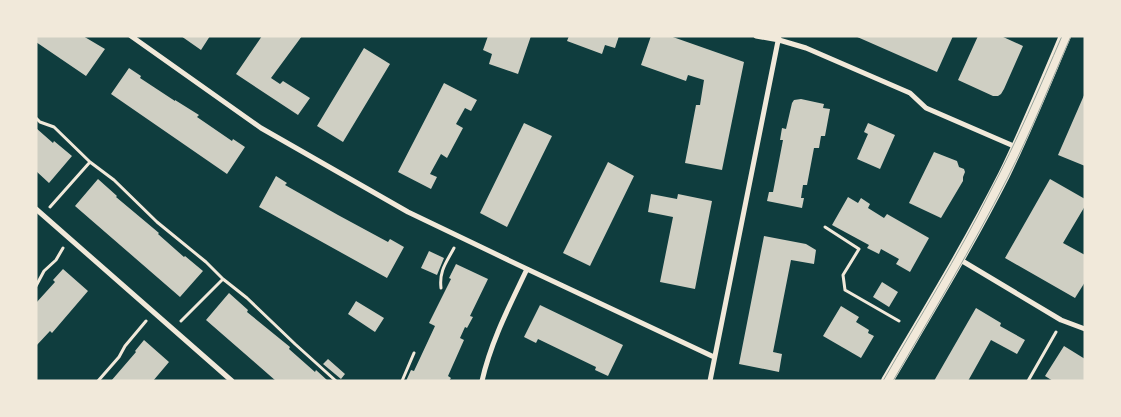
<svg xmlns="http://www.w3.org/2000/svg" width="1121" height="417" font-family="'Nunito Sans',sans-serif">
<rect width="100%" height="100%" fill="#0f3d3e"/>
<path fill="#cfcfc3" d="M36,36H83L105,49L86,76L36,42Z
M181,36H210L201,50Z
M262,36H302L271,78L280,84L283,81L310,98L298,115L236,74Z
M488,36H531L518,74L489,64L492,54L483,50Z
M569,36H619L615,48L605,45L602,54L567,41Z
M651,36H670L744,62L722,170L685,163L696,105H700L704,80L688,75L686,81L641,65Z
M855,36H953L937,72Z
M978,36H1001L1023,46L1004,89L1001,94L998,96H993L958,80Z
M364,48L390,64L343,142L317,126Z
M129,68L141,76L140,78L175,101V100L199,115L197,117L232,141L233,139L245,147L227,174L111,94Z
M444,83L477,100L471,111L465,108L456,124L463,128L447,158L441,154L430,174L437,177L431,189L398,172Z
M1085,93V166L1058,155Z
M801,99L824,104L823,108L830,109L825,136H821L819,148H814L807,185H803L801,198H804L802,208L767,201L769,192H773L783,140H780L782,128L786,129L792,103L794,100Z
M524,123L552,136L507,227L480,213Z
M868,123L895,135L880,169L857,159L868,134L864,132Z
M36,128L53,143L54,141L72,156L49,183L36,171Z
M934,152L957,161L959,167L964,169L965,172L963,177V181L941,218L909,203Z
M608,162L634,176L590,266L563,253Z
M276,176L287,183L285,185L338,215L388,242L390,239L404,247L387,278L259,207Z
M98,179L117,196L116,197L159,233L158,234L184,257L185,256L203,271L180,297L75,206Z
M1050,179L1085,199V206L1063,243L1085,255V282L1075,298L1005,258Z
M651,194L677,199L678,194L712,201L695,289L660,282L673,217L648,212Z
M848,197L858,203L861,198L870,204L868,208L884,218L887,214L929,238L910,272L896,264L899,259L881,249L879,254L867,248L869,245L832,225Z
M764,236L806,244L816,250L814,264L791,260L773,352L782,354L779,372L739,364Z
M429,251L444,258L437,275L421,268Z
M456,264L488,279L470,316L473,317L467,328L465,327L460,338L464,340L448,376L451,378L449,381H406L411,370L414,371L435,326L429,323L451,279L449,278Z
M63,269L88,291L52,333L50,331L36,346V303L55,282L53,280Z
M882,282L898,292L889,307L873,297Z
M229,293L248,310L247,312L290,347L289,349L315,372L316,370L328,381H276L206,320Z
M356,301L384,318L375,332L348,314Z
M540,305L623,345L608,376L595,370L596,367L538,339L536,343L524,337Z
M841,306L859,317L856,322L869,330L868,333L874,336L861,358L823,336Z
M976,308L1001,323L1000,326L1025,340L1017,354L991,340L968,381H934Z
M144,340L169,362L153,381H111L136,352L135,351Z
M1064,346L1085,359V381H1053L1045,376Z
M328,359L345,374L341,379L323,364Z"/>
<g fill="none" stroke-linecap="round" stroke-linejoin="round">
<path stroke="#f1e9da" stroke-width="3" d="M36,118L40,122L54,127L90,162L50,207
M90,162L114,180L157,222L206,262L223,279
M825,227L859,249L843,275L845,290L899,321
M36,286L44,271L56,260L63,248
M441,288C439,271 446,263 454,248
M181,321L223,279L247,298L295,344L336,381
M98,381L119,357L125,346L146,321
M402,381L414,353
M1028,381L1056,332"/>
<path stroke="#f1e9da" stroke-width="5" d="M131,36L261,128L408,212L527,269L714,357
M756,36L779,40L806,48L910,93L926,108L1016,147
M36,209L232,381
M959,259L1061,320L1085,329
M482,381C491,341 510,305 527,269
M710,381L779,36"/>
<path stroke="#f1e9da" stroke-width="12" d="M887,381C927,313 968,246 1004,175C1026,130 1045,83 1065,36"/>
<path stroke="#97a49c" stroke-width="1" d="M883,381C919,318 958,256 990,192C1017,141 1039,89 1062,36
M893,381C932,314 972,248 1007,179C1031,132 1050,84 1071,36"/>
</g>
<rect width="1121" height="417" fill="none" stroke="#f1e9da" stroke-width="75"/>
</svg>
